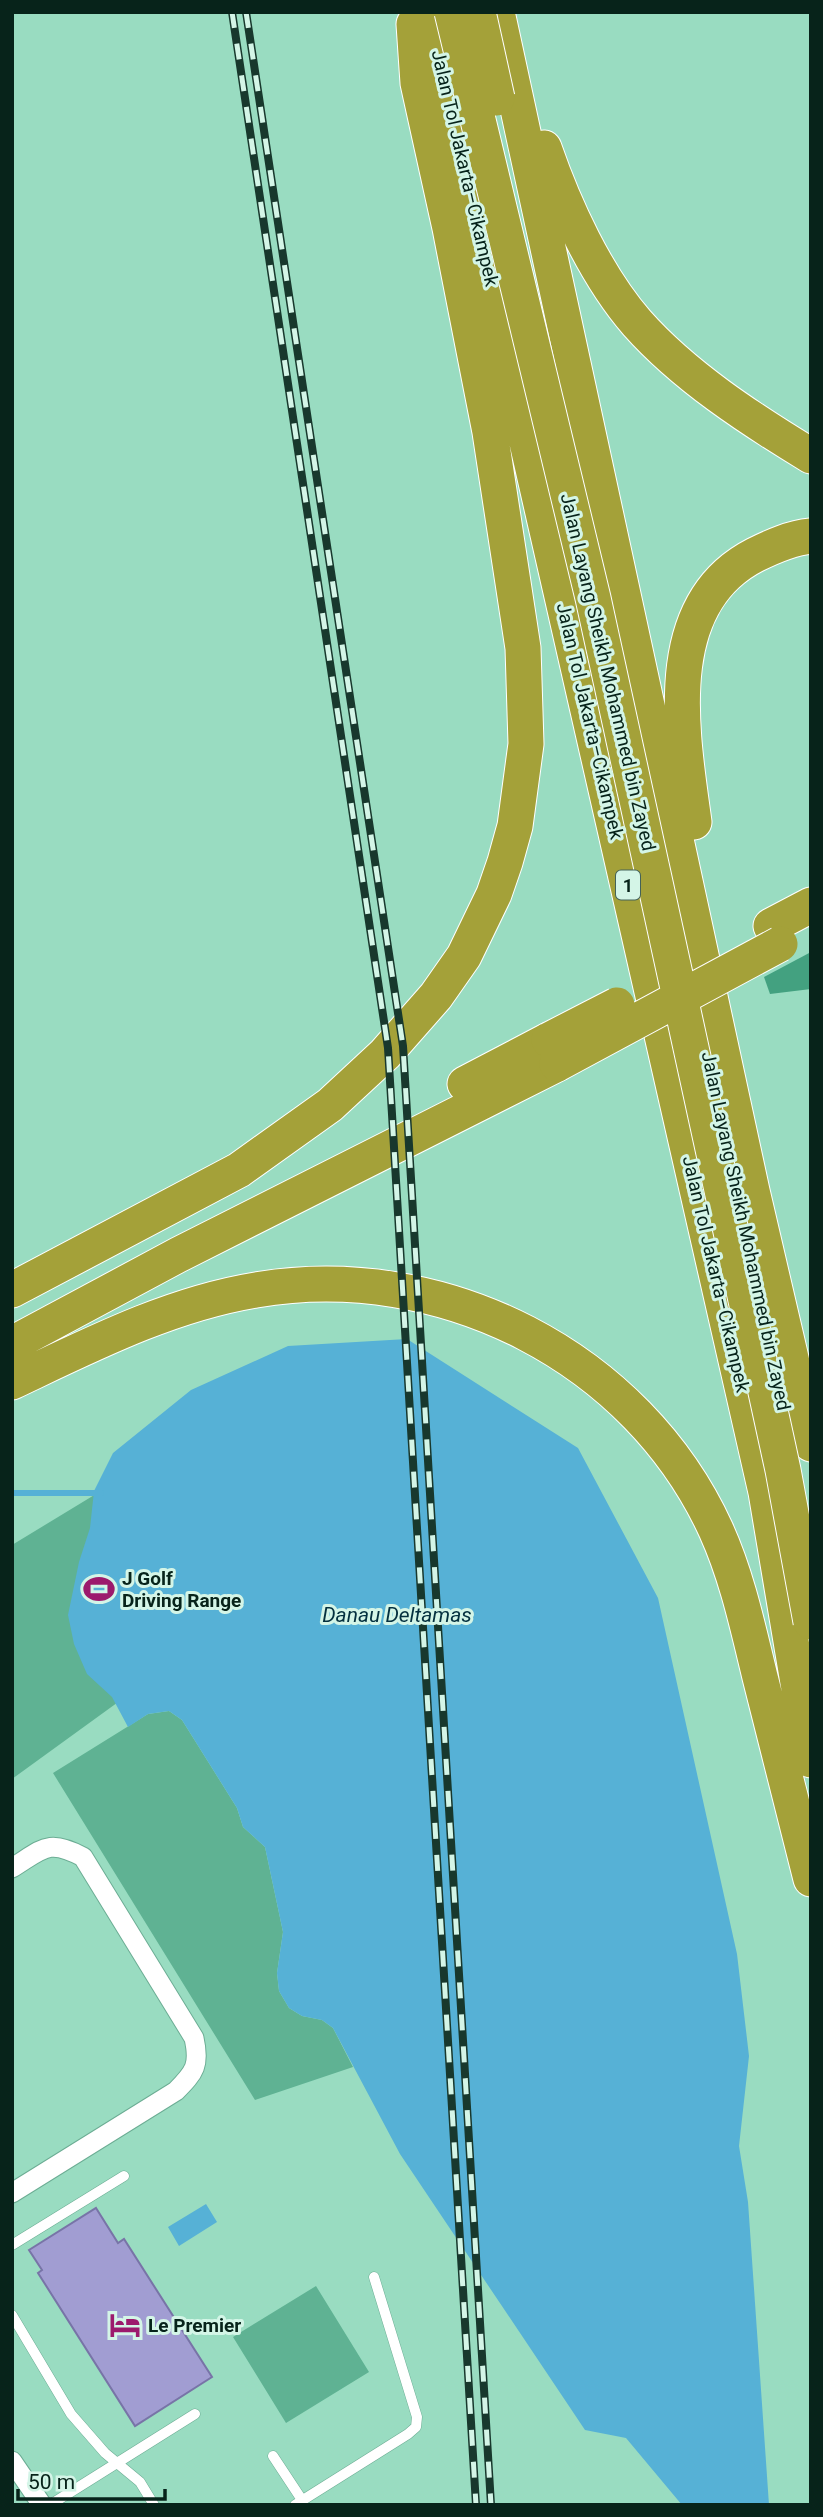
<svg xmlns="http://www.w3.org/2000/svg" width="823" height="2517" font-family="Roboto,sans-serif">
<rect width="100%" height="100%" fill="#99dcc1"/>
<path fill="#5fb293" d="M119,1480L212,1634L12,1779V1545Z
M169,1711L182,1720L237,1808L243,1827L265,1847L283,1932L277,1973L279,1991L289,2008L302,2016L322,2020L333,2028L353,2067L255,2100L53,1773L148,1714Z
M316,2286L369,2372L286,2423L233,2337Z"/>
<path fill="#43a180" d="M811,952V989L770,994L764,977Z"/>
<path fill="#56b1d6" d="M407,1339L578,1448L658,1598L737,1954L749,2056L739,2146L748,2202L769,2505H682L626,2438L585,2430L400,2154L333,2028L322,2020L302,2016L289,2008L279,1991L277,1973L283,1932L265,1847L243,1827L237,1808L182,1720L169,1711L148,1714L128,1727L112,1697L87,1674L74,1644L68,1615L79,1562L90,1528L94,1491L113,1453L191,1390L288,1346Z
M206,2204L217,2222L179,2246L168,2227Z"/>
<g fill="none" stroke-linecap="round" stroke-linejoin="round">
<path stroke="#56b1d6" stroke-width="6" d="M12,1493H101"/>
</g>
<path fill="#a19dd2" stroke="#7874a7" stroke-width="2" d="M96,2208L118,2243L124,2239L212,2377L135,2426L38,2273L42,2270L29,2250Z"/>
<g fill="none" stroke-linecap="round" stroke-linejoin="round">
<g stroke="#6cad94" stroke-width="11">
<path id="lane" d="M12,2245L124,2176
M12,2315L71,2414L105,2453L140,2482L154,2505
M273,2456L302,2500
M50,2505L195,2414
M295,2505L408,2434L416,2427L417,2417L374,2277"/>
</g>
<g stroke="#6cad94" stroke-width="21">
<path id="street" d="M12,1868C43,1849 48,1838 83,1857L194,2038C200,2065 195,2072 176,2091L12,2193
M12,2461L42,2505"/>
</g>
<g stroke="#fff" stroke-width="37">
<path id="highway" d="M429,12L766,1492L811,1760
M497,12L752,1191L811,1444
M544,148C564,206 596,276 637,323C684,376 750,419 811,456
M694,822C682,734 658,605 755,555C773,546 791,538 811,536
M771,926L811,905
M465,1084L549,1040
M12,1290L239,1170L330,1105L385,1054L436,996L464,956L494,894L505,862L515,826L526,744L523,648L490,432L450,228L418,83L414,24
M12,1344L178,1255L557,1064
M12,1382C90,1345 170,1304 256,1290C442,1258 637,1357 716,1530C737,1576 748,1628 760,1677C777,1744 794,1812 811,1879"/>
</g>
<use href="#lane" stroke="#fff" stroke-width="10"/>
<use href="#street" stroke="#fff" stroke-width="19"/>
<use href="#highway" stroke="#a4a139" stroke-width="35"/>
<g stroke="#18382d" stroke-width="8">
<path id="rail" d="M232,12L388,1048L476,2505
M246,12L403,1046L491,2505"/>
</g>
<use href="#rail" stroke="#d4f5e7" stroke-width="5" stroke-dasharray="16" stroke-linecap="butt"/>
<g stroke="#fff" stroke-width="37" stroke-linecap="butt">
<path id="highway-bridge" d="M452,12L593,598L783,1470L811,1622
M478,12L497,98
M549,1040L617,1005
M557,1064L780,944"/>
</g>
<use href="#highway-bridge" stroke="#a4a139" stroke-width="35"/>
</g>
<defs>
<g id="stadium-bare" transform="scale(2.415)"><path d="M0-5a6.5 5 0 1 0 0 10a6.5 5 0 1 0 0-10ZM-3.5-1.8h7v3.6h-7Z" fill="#9c1a6d" stroke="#d4f5e7" stroke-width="2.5" paint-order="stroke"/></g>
<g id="hotel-bare" transform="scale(2.415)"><path d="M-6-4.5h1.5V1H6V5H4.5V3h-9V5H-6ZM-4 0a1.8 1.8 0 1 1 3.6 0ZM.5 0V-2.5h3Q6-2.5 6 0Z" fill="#9c1a6d" stroke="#d4f5e7" stroke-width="2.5" paint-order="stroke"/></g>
</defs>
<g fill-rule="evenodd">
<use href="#stadium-bare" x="99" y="1589"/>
<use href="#hotel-bare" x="125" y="2325"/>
</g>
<g text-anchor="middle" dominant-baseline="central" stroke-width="6" stroke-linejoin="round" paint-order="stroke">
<rect fill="#d4f5e7" stroke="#446258" stroke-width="2" x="616" y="870.5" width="24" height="29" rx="5"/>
<g font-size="18" font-weight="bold" fill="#07231a">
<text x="628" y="885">1</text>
</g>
<g font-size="19" fill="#07231a" stroke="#d4f5e7">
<text transform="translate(465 168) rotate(77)">Jalan Tol Jakarta–Cikampek</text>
<text transform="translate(608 672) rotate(77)">Jalan Layang Sheikh Mohammed bin Zayed</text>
<text transform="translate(590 721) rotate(77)">Jalan Tol Jakarta–Cikampek</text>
<text transform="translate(746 1231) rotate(78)">Jalan Layang Sheikh Mohammed bin Zayed</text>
<text transform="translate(716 1274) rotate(77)">Jalan Tol Jakarta–Cikampek</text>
</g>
<g font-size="19" font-weight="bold" fill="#07231a" stroke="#d4f5e7" text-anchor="start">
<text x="122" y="1578">J Golf<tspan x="122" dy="22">Driving Range</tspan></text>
<text x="148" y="2325">Le Premier</text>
</g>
<g font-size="21" font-style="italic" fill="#04303f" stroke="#d4f5e7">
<text x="397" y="1615">Danau Deltamas</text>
</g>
</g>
<rect width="823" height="2517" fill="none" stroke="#07231a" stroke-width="28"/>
<path d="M18 2489v10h147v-10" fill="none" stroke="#07231a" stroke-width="3.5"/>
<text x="28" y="2489" font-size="21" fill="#07231a" stroke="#d4f5e7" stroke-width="5" paint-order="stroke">50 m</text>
</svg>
